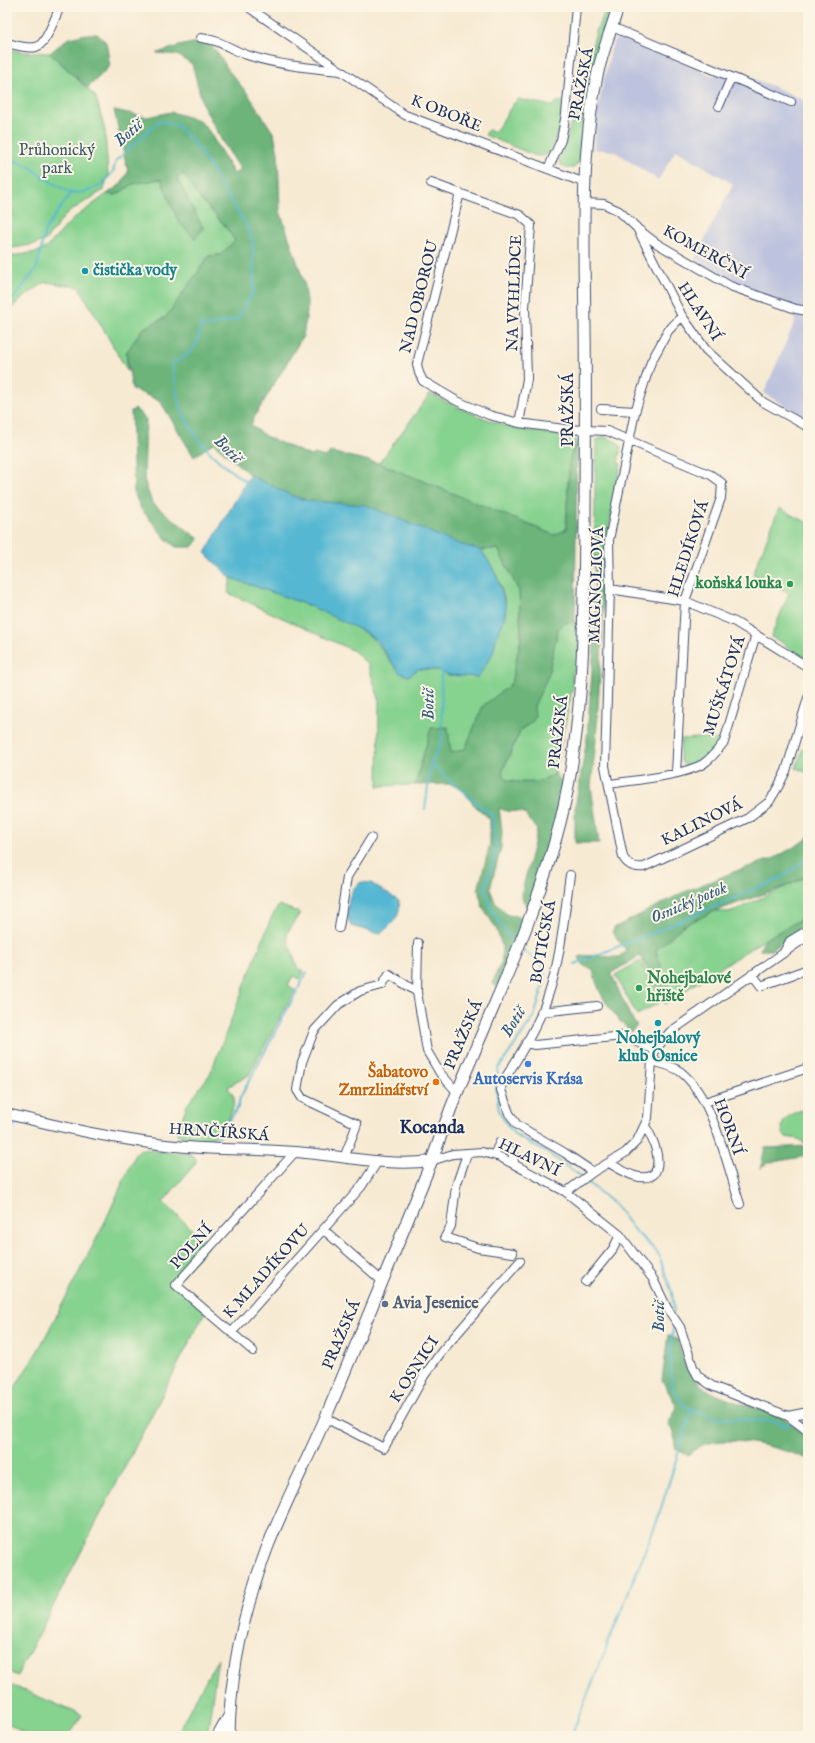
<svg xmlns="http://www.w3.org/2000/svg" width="815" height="1743" font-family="'IM FELL English',serif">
<rect width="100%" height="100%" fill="#fcf5e5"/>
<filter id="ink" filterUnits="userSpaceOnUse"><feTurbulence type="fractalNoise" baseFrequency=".025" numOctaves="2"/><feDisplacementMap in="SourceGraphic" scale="8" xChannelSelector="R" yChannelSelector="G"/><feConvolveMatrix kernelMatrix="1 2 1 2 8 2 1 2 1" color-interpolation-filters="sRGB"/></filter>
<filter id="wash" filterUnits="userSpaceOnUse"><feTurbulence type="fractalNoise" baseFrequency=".012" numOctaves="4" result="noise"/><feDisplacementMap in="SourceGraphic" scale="16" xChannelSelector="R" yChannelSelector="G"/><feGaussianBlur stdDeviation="0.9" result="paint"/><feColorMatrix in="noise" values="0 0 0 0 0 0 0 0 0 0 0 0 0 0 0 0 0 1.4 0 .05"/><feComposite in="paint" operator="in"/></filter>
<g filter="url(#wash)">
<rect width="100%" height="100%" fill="#f7ead3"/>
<path fill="#d5d8f9" d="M7,1120L19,1122L7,1147Z"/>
<path fill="#bdc3de" d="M628,39L714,77L720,66L775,87L808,102V420L764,393L795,321L794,306L735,285L707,271L695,258L733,184L676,150L658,180L614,151L594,149L597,111L610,54L614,40Z"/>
<path fill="#86d28f" stroke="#508076" d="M607,7H609L610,11L592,76L580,161L574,168H566L561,165L558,159L560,151L567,137L570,126L578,116L589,56L597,29Z
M7,49L23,52L50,53L96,97L105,131L108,175L104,190L67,213L46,240L36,244L7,249Z
M518,99L552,106L557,102L563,101L559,131L548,154L542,156H536L485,135L488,130L494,132C504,122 508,108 518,99Z
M184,174L197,195L225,226L235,241L220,255L209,256L166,317L142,329L126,353L128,372L79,287L45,282L17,302L7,315V257L37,252L46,248L73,219L107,194L116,195L133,184L161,179L178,220L203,228L176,177Z
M430,394C458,407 486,421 516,428C537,433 558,433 577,441V447L573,448L569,464L566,530L554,535L379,463Z
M603,436L617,442L621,448L618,463L621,464L604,556L594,557L596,441Z
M779,508L808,523V662L781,642L771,637L789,593L753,574Z
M498,549L519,591L521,638L511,684L483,706L465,749L451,754L431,728L415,785L378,786L379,699L368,665L354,651L228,593L231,578C276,594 323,608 364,632C383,643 389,669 408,676L418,669L438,670L449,675H461L493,653C494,648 495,642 496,638C498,632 502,626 504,620C510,596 494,569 481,550Z
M572,621L578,623V625L579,655L572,676L573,685L555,773C544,785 521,783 506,780L502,772L520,731L527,726L534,706L548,675L558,629L565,623Z
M698,738L720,740C712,755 702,760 687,767C676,762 681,749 681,739Z
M803,748L808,750V773L796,768Z
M808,876V915L764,940L673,998L668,987L656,950L684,925L715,911L728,912L738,909Z
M279,905L300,913L287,933V938L298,969L304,972L300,979L293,976L288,985L295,990L249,1075L228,1087C229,1091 233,1093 234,1098C236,1109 221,1137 210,1139L178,1136L177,1132L187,1105L210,1074L271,918Z
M640,961L662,1001L637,1015L615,975Z
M808,1108V1144L803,1143L799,1139L785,1137C775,1119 794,1112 808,1108Z
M141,1149L191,1154L196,1159L195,1164L163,1202L209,1245L177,1281L205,1312L17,1676L7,1671V1403L17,1384L40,1347L103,1226L136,1153Z
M218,1658L208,1729L201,1736H175Z
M7,1685L16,1687L82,1715L69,1736H26L7,1722Z"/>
<path fill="#6cb47a" stroke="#44726c" d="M85,34H97L106,42L110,66L88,88L50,53L67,39Z
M197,42H209L223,61L228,70L248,94L274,134L278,153L280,211L304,282L307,300V312L303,336L255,416L251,425L265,436L311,456L314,454L326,457L330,452L379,463L554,535L566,530L569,464L573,447H577L575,622L565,623L558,629L548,676L534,706L535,715L533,721L521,729L502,772L507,780C520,783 544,785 555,773L565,786L552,840L529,911L521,896L537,830L523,812L506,811L499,808L502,831L501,848L490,889L495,902L507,915L519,916L524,923L496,987L492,983L502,961V946L496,928L483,908L478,890L490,844V819L474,805L464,792L451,784L415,785L431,728L448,727L451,753L465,749L483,706L511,684L521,638L519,591L498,549L481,550L456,543L366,505L309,501L292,496L250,475L213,443L194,457L160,401L132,389L126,353L142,329L166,317L209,256L220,255L235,241L225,226L197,195L184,174L176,177L203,228L195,239L178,221L161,179L133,184L116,195L107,194L121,184L128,172L114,110L147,117L171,112L199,120L209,131L234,174L241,170L222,141L203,105L192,64L177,55L157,53L179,46Z
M136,409L146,419L144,479L152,503L199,539L192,547H176L167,540L141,509L134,493L131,411Z
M604,556V608L596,740L591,786L599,843H575V808L587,738L596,618L594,557Z
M808,836V876L784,887L715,911L684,925L656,950L668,987L673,998L665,1004L640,956L611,973L630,1016L637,1026L631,1032C614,1017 596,992 593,969L584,966L579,957C589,953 607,958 619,957L626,950L612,932L614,928L684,892L739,870L775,858L806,840Z
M808,915V927L771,950H760L764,940Z
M808,1146V1156L767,1163L760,1169L765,1148Z
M668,1335L678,1340C681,1350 683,1361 688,1369C704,1402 755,1403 784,1418C793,1423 799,1432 808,1437V1459C780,1448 732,1434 703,1445C697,1448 692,1452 687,1455L675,1448L674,1432L668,1424L677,1407L662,1380Z"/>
<path fill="#54b7d2" stroke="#387398" d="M250,475L292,496L309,501L366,505L456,543L481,550L491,565L498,580L506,607L504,620L496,638L493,653L478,677L449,675L438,670L418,669L409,676L400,673L376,640L365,632L308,605L231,578L205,553Z
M361,882L371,883L399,901C402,916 391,926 379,934L351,926C345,916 347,898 354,888C355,886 359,884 361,882Z"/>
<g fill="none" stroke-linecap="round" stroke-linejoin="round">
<path stroke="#54b7d2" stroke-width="2" d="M7,158L29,166L44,178L71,193L85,192L100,186L113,172L116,161L159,121L177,125L199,149L248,228L253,242L254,291L237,319L214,325L201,326C197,351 192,352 172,364C175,383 177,404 187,421C200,446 225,468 248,483
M7,307L37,268L45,230L71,193
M441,669L442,741L431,764L481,807L492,814L496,850L485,889L492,910L509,937L516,943
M425,809L431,764
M522,949L542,965L544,969L545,980L534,1017L498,1069L496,1084L499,1111L505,1122L515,1135L546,1152L582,1177
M575,964L654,932L781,878L808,858
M218,1138L238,1107L240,1098L307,972
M585,1180L616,1206L632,1228L658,1253L672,1293L674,1312
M674,1323L670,1350L672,1387L684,1406L713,1417L780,1422L784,1426L792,1422
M798,1420L808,1417
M571,1736L657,1521L692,1409"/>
</g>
</g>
<g filter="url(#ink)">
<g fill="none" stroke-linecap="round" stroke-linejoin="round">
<g stroke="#3c4b70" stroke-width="10">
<path id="minor" d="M248,7L405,115L585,183
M612,27L791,102
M201,38C221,40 229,49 247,55C277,65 310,68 341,71
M7,43C16,45 26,49 36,47C46,45 55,17 60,7
M719,106L731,78
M548,169L561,140L566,114L576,7
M431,183L520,215L531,225L525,308L527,379L519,423
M460,193L417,364L419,373L423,381L457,401L489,415L519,423L564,429L607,431L711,475L722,483L721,498L685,601L676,773
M585,203L604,204L619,211L637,228L682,316L706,350L763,402L808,427
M639,230L656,243L730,286L796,309L808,311
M682,316L668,331L651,362L635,412L609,540L610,589L605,766L623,857C628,866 635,868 644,867L748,818L769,802L778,787L786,771L808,698
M601,409L635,411
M610,589L685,601L735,622L808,667
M609,784C635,780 681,776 703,764C712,758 718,750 724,742L756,634
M570,875C564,916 561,960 547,999C537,1028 519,1057 502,1083L501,1090L509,1113L517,1125L565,1153L593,1172
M339,928L347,877L371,838
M418,943L417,992L427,1051L440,1073L457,1092
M784,952L790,941L808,930
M752,974L761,986L808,969
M541,1012L597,1006
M526,1043L535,1045L623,1036L655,1050
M652,1061C662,1064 673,1066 681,1072C714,1099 726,1163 740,1204
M705,1102L808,1068
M467,1154L456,1186L451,1226L445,1237L478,1248L513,1253
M494,1155L500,1142C510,1148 514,1152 514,1164
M344,1158L357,1124L302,1098L297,1090L302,1062L314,1031L338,1005L360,991L382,985L389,974L417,992
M431,1161L453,1154L482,1152L500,1157L566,1192L620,1235L653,1279L667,1308L680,1327L693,1367L698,1376L712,1386L788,1416L808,1431
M609,1163C620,1169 641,1184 654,1174C663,1161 653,1138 645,1126
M566,1192L593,1172L625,1153L637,1141L648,1118L652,1061L655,1050L670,1032L808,936
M324,1230L382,1281
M586,1282L613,1249L620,1235
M232,1332L361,1187L378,1161
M253,1351L176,1285L295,1152
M788,1416L808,1412
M325,1418L384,1448L424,1376L442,1351L520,1261"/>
</g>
<g stroke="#3c4b70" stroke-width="12">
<path id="tertiary" d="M7,1114C66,1128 125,1142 186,1147C222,1150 259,1149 295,1152C340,1155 386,1167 431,1161"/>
</g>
<g stroke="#3c4b70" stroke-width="13">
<path id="secondary" d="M218,1736L228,1718
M229,1736C230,1673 244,1610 266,1551C283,1506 306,1463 325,1419C361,1333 397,1247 432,1160C440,1138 448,1115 457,1093C494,1003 536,917 560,823C585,723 584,620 585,518C585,455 586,391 585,328C584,244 580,159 597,76C602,53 611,30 618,7"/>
</g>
<use href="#minor" stroke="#fff" stroke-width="8"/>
<use href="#tertiary" stroke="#fff" stroke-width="10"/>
<use href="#secondary" stroke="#fff" stroke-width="11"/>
</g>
</g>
<g fill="#0f9aa8" stroke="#fcf5e5" stroke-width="1.5">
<circle cx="85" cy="271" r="4"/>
<circle cx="658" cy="1023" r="4"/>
</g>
<g fill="#2e9e5b" stroke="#fcf5e5" stroke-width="1.5">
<circle cx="790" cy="584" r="4"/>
<circle cx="639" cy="988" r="4"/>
</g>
<circle fill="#3f7fe0" stroke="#fcf5e5" stroke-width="1.5" cx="528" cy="1064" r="4"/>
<circle fill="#e8710a" stroke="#fcf5e5" stroke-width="1.5" cx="436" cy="1082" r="4"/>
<circle fill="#5c6f8a" stroke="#fcf5e5" stroke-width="1.5" cx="385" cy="1304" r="4"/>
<g text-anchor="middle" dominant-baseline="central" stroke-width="4" stroke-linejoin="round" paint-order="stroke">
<g font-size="16" fill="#1b2f5e" stroke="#fcf5e5">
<text transform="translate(582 84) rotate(-79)">PRAŽSKÁ</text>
<text transform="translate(446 114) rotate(22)">K OBOŘE</text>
<text transform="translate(705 253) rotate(29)">KOMERČNÍ</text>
<text transform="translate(515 293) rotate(-88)">NA VYHLÍDCE</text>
<text transform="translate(420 297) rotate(-76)">NAD OBOROU</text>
<text transform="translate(699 312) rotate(57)">HLAVNÍ</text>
<text transform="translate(569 410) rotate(-90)">PRAŽSKÁ</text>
<text transform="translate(689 549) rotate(-72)">HLEDÍKOVÁ</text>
<text transform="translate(597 585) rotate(-88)">MAGNOLIOVÁ</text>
<text transform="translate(725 686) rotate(-72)">MUŠKÁTOVÁ</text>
<text transform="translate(559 732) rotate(-83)">PRAŽSKÁ</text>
<text transform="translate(702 823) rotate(-26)">KALINOVÁ</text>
<text transform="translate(544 942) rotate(-80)">BOTIČSKÁ</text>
<text transform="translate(464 1035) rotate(-67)">PRAŽSKÁ</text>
<text transform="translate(728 1127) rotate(70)">HORNÍ</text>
<text transform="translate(219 1133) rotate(4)">HRNČÍŘSKÁ</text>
<text transform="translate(529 1158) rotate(26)">HLAVNÍ</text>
<text transform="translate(192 1247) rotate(-48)">POLNÍ</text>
<text transform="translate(267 1272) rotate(-48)">K MLADÍKOVU</text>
<text transform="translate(342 1335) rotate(-67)">PRAŽSKÁ</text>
<text transform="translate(415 1370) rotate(-57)">K OSNICI</text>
</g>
<g font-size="16" fill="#36586a" stroke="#fcf5e5">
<text x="57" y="151">Průhonický<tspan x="57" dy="18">park</tspan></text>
</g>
<g font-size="16" font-weight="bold" fill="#0d838f" stroke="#fcf5e5" text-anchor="start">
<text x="93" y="271">čistička vody</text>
<text x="658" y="1039" text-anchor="middle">Nohejbalový<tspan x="658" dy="18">klub Osnice</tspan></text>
</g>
<g font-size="16" font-weight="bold" fill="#27864d" stroke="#fcf5e5" text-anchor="end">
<text x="782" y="584">koňská louka</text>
<text x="647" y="979" text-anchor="start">Nohejbalové<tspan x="647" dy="18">hřiště</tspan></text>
</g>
<g font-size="16" font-weight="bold" fill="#c56008" stroke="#fcf5e5" text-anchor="end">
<text x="428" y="1073">Šabatovo<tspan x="428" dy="18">Zmrzlinářství</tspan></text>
</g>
<g font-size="16" font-weight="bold" fill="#366cbe" stroke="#fcf5e5">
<text x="528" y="1080">Autoservis Krása</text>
</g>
<g font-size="16" font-weight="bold" fill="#4e5e75" stroke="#fcf5e5" text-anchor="start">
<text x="393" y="1304">Avia Jesenice</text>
</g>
<g font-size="17" font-style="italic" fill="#2c5881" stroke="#fcf5e5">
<text transform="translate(129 133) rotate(-42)">Botič</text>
<text transform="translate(228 450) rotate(44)">Botič</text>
<text transform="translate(429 704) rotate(-91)">Botič</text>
<text transform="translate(689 903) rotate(-23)">Osnický potok</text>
<text transform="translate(514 1022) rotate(-59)">Botič</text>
<text transform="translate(659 1316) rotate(-90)">Botič</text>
</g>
<g font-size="18" font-weight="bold" fill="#1b2f5e" stroke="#fcf5e5">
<text x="432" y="1128">Kocanda</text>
</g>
</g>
<rect width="815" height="1743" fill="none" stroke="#fcf5e5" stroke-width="24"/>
</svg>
